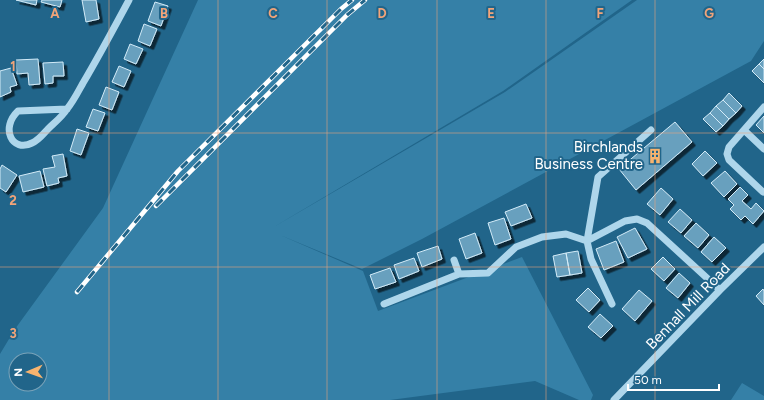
<svg xmlns="http://www.w3.org/2000/svg" width="764" height="400" font-family="Figtree,sans-serif">
<defs>
<filter id="shadow"><feDropShadow dx="3.5" dy="3.5" stdDeviation="0" flood-color="#0009"/></filter>
</defs>
<rect width="100%" height="100%" fill="#21658a"/>
<path fill="#3580a7" fill-rule="evenodd" d="M198,0H632L503,91L272,228L505,92L637,0H764V41L751,61L422,239L362,269L280,235L363,271L378,311L522,257L593,395L591,400H579L535,381L390,400H0V354L15,329L103,208ZM16,360H40V384H16Z
M742,383L764,396V400H731Z"/>
<path fill="#67a0be" stroke="#d3ebf8" filter="url(#shadow)" d="M16,0H37L36,5Z
M42,0H62L60,7L41,2Z
M82,0H96L99,19L86,22Z
M155,2L168,6L161,26L148,21Z
M144,24L157,29L150,46L138,41Z
M130,44L143,49L136,64L124,59Z
M38,59L40,84L29,85L28,73L17,74L16,60Z
M764,59V69L759,64Z
M63,62L64,76H53V83L45,84L43,63Z
M759,64L764,69V83L752,71Z
M119,66L131,71L124,87L112,82Z
M11,68L17,85L10,87L11,92L0,97V71Z
M106,87L119,92L112,110L99,105Z
M729,93L742,106L736,113L723,100Z
M723,100L736,113L729,119L716,106Z
M716,106L729,119L723,126L710,113Z
M93,109L105,113L98,131L86,127Z
M710,113L723,126L716,132L703,119Z
M764,116V133L756,125Z
M675,122L692,142L636,190L619,169Z
M77,129L89,133L81,155L70,151Z
M705,151L717,163L703,176L692,164Z
M63,154L67,176L58,178L59,183L47,186L43,169L55,167L52,156Z
M2,165L17,175L6,192L0,188V169Z
M40,171L44,187L23,192L19,176Z
M725,171L737,184L724,197L711,183Z
M740,187L748,195L742,201L751,209L756,203L764,211L753,224L745,216L741,220L730,209L734,205L728,199Z
M661,188L673,199L660,215L647,204Z
M526,204L532,218L511,226L505,212Z
M680,209L692,220L681,233L668,222Z
M504,218L511,239L495,245L488,223Z
M696,223L709,235L698,248L684,236Z
M635,228L647,249L628,258L617,237Z
M475,233L482,253L466,259L459,239Z
M714,237L726,248L712,262L701,252Z
M616,241L624,262L604,270L596,249Z
M438,246L442,259L422,267L417,253Z
M578,251L582,273L570,275L566,253Z
M566,253L570,275L557,277L553,256Z
M663,257L675,269L664,281L651,269Z
M414,258L419,271L399,279L394,265Z
M390,268L396,282L375,289L370,275Z
M679,273L690,283L678,298L666,288Z
M588,288L600,300L589,312L576,300Z
M763,289L764,291V305L756,296Z
M639,290L652,301L635,321L622,309Z
M600,314L613,326L601,338L588,327Z"/>
<g fill="none" stroke-linecap="round" stroke-linejoin="round">
<path stroke="#aed6eb" stroke-width="7" d="M67,109L18,111C0,128 12,153 32,143C39,140 43,134 48,129C54,123 62,117 67,109C73,102 78,92 83,83C99,56 114,28 129,0
M744,130L764,149
M763,192L729,160L727,154L729,147L764,107
M454,260L459,274
M384,304L459,274L488,273L516,247L542,237L566,234L587,241L625,221L637,219L647,223L720,290
M612,304L591,259L587,241L598,177L651,130
M614,400L720,290L764,247"/>
<g stroke="#fff" stroke-width="4.5">
<path id="rail" d="M156,206L347,15L365,0
M77,292L178,171L341,9L352,0"/>
</g>
<use href="#rail" stroke="#21658a" stroke-width="3" stroke-dasharray="9" stroke-linecap="butt"/>
</g>
<path fill="none" stroke="#f2a479" stroke-width="1" stroke-opacity="0.55" d="M109,0V400M218,0V400M327,0V400M437,0V400M546,0V400M655,0V400M0,133H764M0,267H764"/>
<defs>
<g id="building-bare" transform="scale(1.2)"><path d="M-4-6H4V6H1V3H-1V6H-4ZM-2.5-4.3h1.7v1.8h-1.7ZM.8-4.3h1.7v1.8H.8ZM-2.5-1h1.7V.8h-1.7ZM.8-1h1.7V.8H.8Z" fill="#f7b46f" stroke="#21658a" stroke-width="2.5" paint-order="stroke"/></g>
</defs>
<g fill-rule="evenodd">
<use href="#building-bare" x="655" y="156"/>
</g>
<g text-anchor="middle" dominant-baseline="central" stroke-width="4" stroke-linejoin="round" paint-order="stroke">
<g font-size="15" fill="#fff" stroke="#21658a" text-anchor="end">
<text x="643" y="147">Birchlands<tspan x="643" dy="17">Business Centre</tspan></text>
</g>
<g font-size="15" fill="#fff" stroke="#21658a">
<text transform="translate(688 306) rotate(-46)">Benhall Mill Road</text>
</g>
</g>
<g font-size="13" text-anchor="middle" font-weight="bold" fill="#f2a479" stroke="#21658a" stroke-width="4" stroke-linejoin="round" paint-order="stroke">
<text x="55" y="18">A</text>
<text x="164" y="18">B</text>
<text x="273" y="18">C</text>
<text x="382" y="18">D</text>
<text x="491" y="18">E</text>
<text x="600" y="18">F</text>
<text x="709" y="18">G</text>
<text x="13" y="71">1</text>
<text x="13" y="205">2</text>
<text x="13" y="338">3</text>
</g>
<g transform="translate(28 372) rotate(268)"><circle r="19" fill="#21658a" stroke="#7aa3b9"/>
<path d="M0-3L7 15L0 10L-7 15Z" fill="#f7b46f"/>
<text y="-6" font-size="11" font-weight="bold" text-anchor="middle" fill="#ffffff">N</text>
</g>
<path d="M628 384v6h91v-6" fill="none" stroke="#ffffff" stroke-width="2"/>
<text x="634" y="384" font-size="12" fill="#ffffff" stroke="#21658a" stroke-width="3" paint-order="stroke">50 m</text>
</svg>
